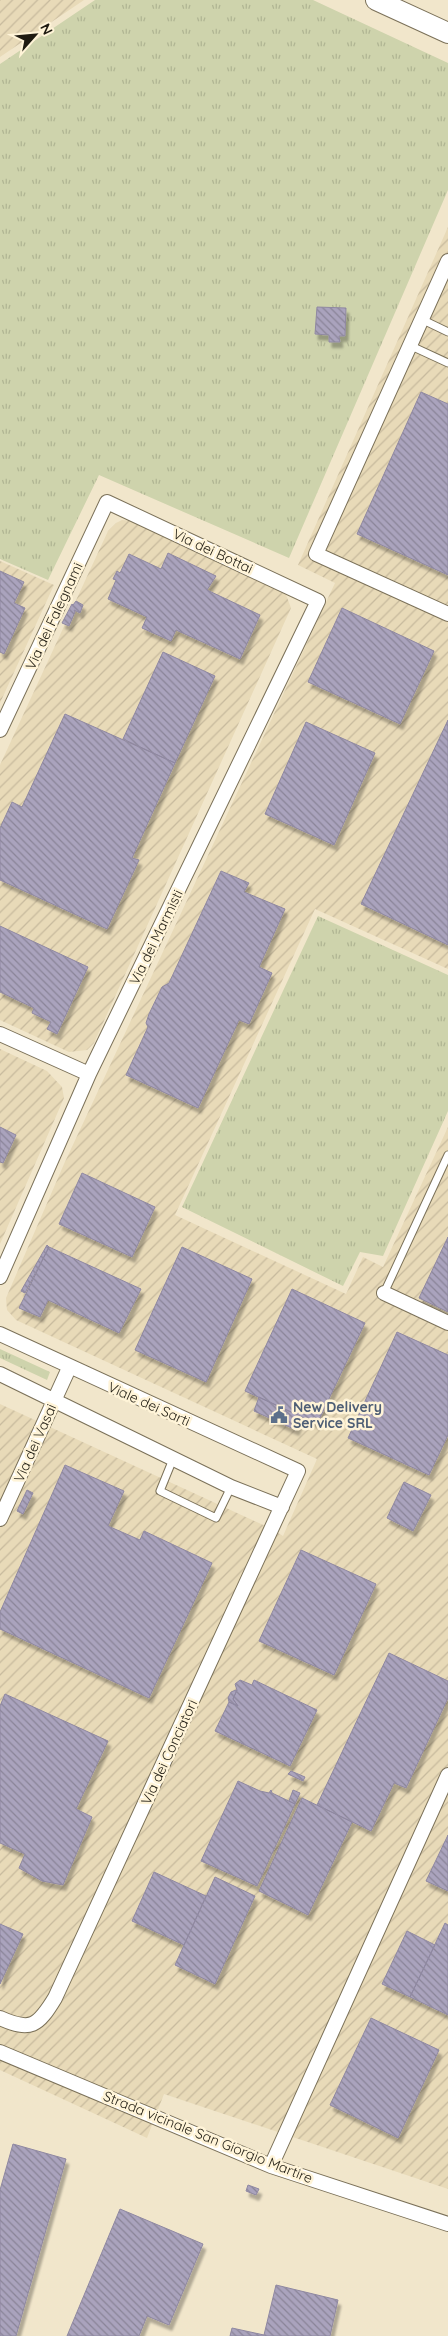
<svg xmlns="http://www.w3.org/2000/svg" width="448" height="2336" font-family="Quicksand,sans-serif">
<defs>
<pattern id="industrial-furrows" width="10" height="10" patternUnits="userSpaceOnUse" patternTransform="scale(1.25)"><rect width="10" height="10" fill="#e8dab8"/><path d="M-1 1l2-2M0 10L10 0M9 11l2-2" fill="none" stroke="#c7ba9d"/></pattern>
<pattern id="grass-tufts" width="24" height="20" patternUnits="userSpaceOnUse" patternTransform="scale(1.25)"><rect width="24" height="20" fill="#ced3ac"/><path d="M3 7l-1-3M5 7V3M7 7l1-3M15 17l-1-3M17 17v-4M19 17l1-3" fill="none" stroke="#b0b593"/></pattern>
<pattern id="building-back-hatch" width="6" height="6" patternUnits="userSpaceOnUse" patternTransform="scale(1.25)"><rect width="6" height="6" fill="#aaa3bd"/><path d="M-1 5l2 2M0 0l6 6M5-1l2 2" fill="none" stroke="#8a8498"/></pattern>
<filter id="shadow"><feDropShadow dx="3" dy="5.5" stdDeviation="1" flood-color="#0004"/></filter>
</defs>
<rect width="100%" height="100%" fill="#f1e6cb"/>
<path fill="url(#industrial-furrows)" d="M0,0H84L0,57Z
M448,227V969L315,909L175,1215L346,1294L363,1257L383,1267L448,1127V2189L164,2094L147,2138L0,2070V1404L272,1529L283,1536L317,1459L16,1320L7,1310L6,1298L64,1164L335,583L298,565Z
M122,520L134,521L285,592L291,608L94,1043L87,1050L69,1052L0,1020V765L108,531L116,523Z
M0,561L54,585L0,703Z
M0,1049L47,1071L62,1087L64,1098L0,1244Z"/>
<path fill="url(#grass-tufts)" d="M95,0H313L448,63V190L289,558L99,475L48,580L0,559V64Z
M318,916L448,975V1111L383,1256L360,1252L343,1286L182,1207Z
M0,1349L50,1372L47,1380L0,1358Z"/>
<path fill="url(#building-back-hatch)" stroke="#8f88a1" filter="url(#shadow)" d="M317,307L346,308L345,336H339L340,342H329V335L315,334Z
M421,392L448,404V575L357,534Z
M168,553L216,576L207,590L260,615L240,659L176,630L171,641L142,628L147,617L108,599L116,580L113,579L117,571L120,573L129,554L161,569Z
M0,571L24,582L14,603L25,608L4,654L0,652Z
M76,601L83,605L80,613L74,610L75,612L69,626L62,623L72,604L73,605Z
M342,608L434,651L400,724L308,682Z
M163,652L215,676L175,763L123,739Z
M65,714L175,763L132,858L139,860L107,929L0,880V828L12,802L22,807Z
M448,720V945L361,904Z
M306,722L375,753L334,845L265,814Z
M221,871L249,883L244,892L285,909L259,967L272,973L249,1024L239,1020L198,1108L126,1075L148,1027L146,1023L149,1014L162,987L169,983Z
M0,926L88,967L57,1034L47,1029L51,1022L32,1013L34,1008L0,992Z
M0,1127L16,1135L3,1163L0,1162Z
M82,1173L155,1207L132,1257L59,1224Z
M448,1237V1312L419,1298Z
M47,1245L49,1247L25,1293L21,1291Z
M49,1247L141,1289L119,1333L48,1300L40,1317L19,1308Z
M182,1247L252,1279L206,1382L135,1350Z
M292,1289L365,1323L317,1424L245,1391Z
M397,1332L448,1355V1435L429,1475L348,1438Z
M259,1397L302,1417L296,1430L254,1411Z
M65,1465L124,1491L108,1526L140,1540L144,1531L212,1563L149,1698L0,1629V1612Z
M404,1482L431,1495L413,1531L387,1518Z
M27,1490L33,1493L23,1514L17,1511Z
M301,1550L376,1584L334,1675L259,1641Z
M389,1653L448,1681V1698L406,1788L394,1783L371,1831L317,1805Z
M240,1680L252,1685L254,1680L317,1710L290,1766L215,1731L229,1702L238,1706L233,1699L237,1690L235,1684Z
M236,1690H237L233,1699L238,1706L229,1702L228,1698L231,1692Z
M5,1694L108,1741L76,1809L92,1817L63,1885L42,1881L19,1868L25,1854L0,1843V1706Z
M291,1771L305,1777L303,1781L288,1774Z
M238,1781L260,1791L269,1793L271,1790L272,1793L295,1804L257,1886L201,1861Z
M293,1790L300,1793L295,1804L289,1801Z
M302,1798L352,1822L308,1915L259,1891Z
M448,1835V1891L426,1881Z
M154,1872L206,1896L184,1945L132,1921Z
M215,1877L255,1896L215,1984L175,1965Z
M445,1923L448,1925V2015L410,1997Z
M0,1924L23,1934L0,1984Z
M407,1931L435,1945L410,1997L382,1984Z
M371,2018L439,2050L398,2138L330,2105Z
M13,2144L66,2159L16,2336H0V2190Z
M248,2185L259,2189L256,2195L246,2191Z
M120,2209L203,2244L169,2325L147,2316L139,2336H67Z
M276,2285L338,2300L330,2336H230L232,2328L264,2335Z"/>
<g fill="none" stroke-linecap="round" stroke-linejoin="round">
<g stroke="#7b7159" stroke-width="9">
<path id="lane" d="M421,319L448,332
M409,345L448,363
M384,1293L448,1155
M173,1459L160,1491L216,1518L231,1487"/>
</g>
<g stroke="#7b7159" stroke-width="16">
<path id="street" d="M448,261L316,554L448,614
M0,730L107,502L318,601L89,1074L0,1277
M0,1034L89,1074
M384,1293L448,1323
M0,1334L298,1471L55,1998C38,2026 31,2032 0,2018
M0,1374L231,1487L282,1507
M0,1519L69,1368
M0,2052L271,2166L448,2224
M271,2166L448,1775"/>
</g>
<g stroke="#7b7159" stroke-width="22">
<path id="secondary" d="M376,0L448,33"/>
</g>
<use href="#lane" stroke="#fff" stroke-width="7"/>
<use href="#street" stroke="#fff" stroke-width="14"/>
<use href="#secondary" stroke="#fff" stroke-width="20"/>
</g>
<defs>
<g id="civic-bare" transform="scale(1.35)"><path d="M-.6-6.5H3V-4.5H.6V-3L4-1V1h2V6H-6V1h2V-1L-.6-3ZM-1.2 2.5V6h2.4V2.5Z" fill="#5c6f8a" stroke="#fff4d8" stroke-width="2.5" paint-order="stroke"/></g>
</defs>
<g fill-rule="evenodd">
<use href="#civic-bare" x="279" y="1415"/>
</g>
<g text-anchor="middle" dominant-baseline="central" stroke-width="5" stroke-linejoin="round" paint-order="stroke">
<g font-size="14" fill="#1f1b11" stroke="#fff4d8">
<text transform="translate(213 551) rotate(25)">Via dei Bottai</text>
<text transform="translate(54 616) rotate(-65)">Via dei Falegnami</text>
<text transform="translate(156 937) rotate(-64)">Via dei Marmisti</text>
<text transform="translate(149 1404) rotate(24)">Viale dei Sarti</text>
<text transform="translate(35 1443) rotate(-66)">Via dei Vasai</text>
<text transform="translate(169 1752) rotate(-65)">Via dei Conciatori</text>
<text transform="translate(208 2137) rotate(22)">Strada vicinale San Giorgio Martire</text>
</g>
<g font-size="14" font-weight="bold" fill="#4e5e75" stroke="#fff4d8" text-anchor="start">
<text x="293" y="1407">New Delivery<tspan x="293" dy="16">Service SRL</tspan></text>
</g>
</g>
<g transform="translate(35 35) rotate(63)" stroke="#fff4d8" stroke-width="4" paint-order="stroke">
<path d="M0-4L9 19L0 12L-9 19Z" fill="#1f1b11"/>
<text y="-8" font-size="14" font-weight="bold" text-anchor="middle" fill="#1f1b11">N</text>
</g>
</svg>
